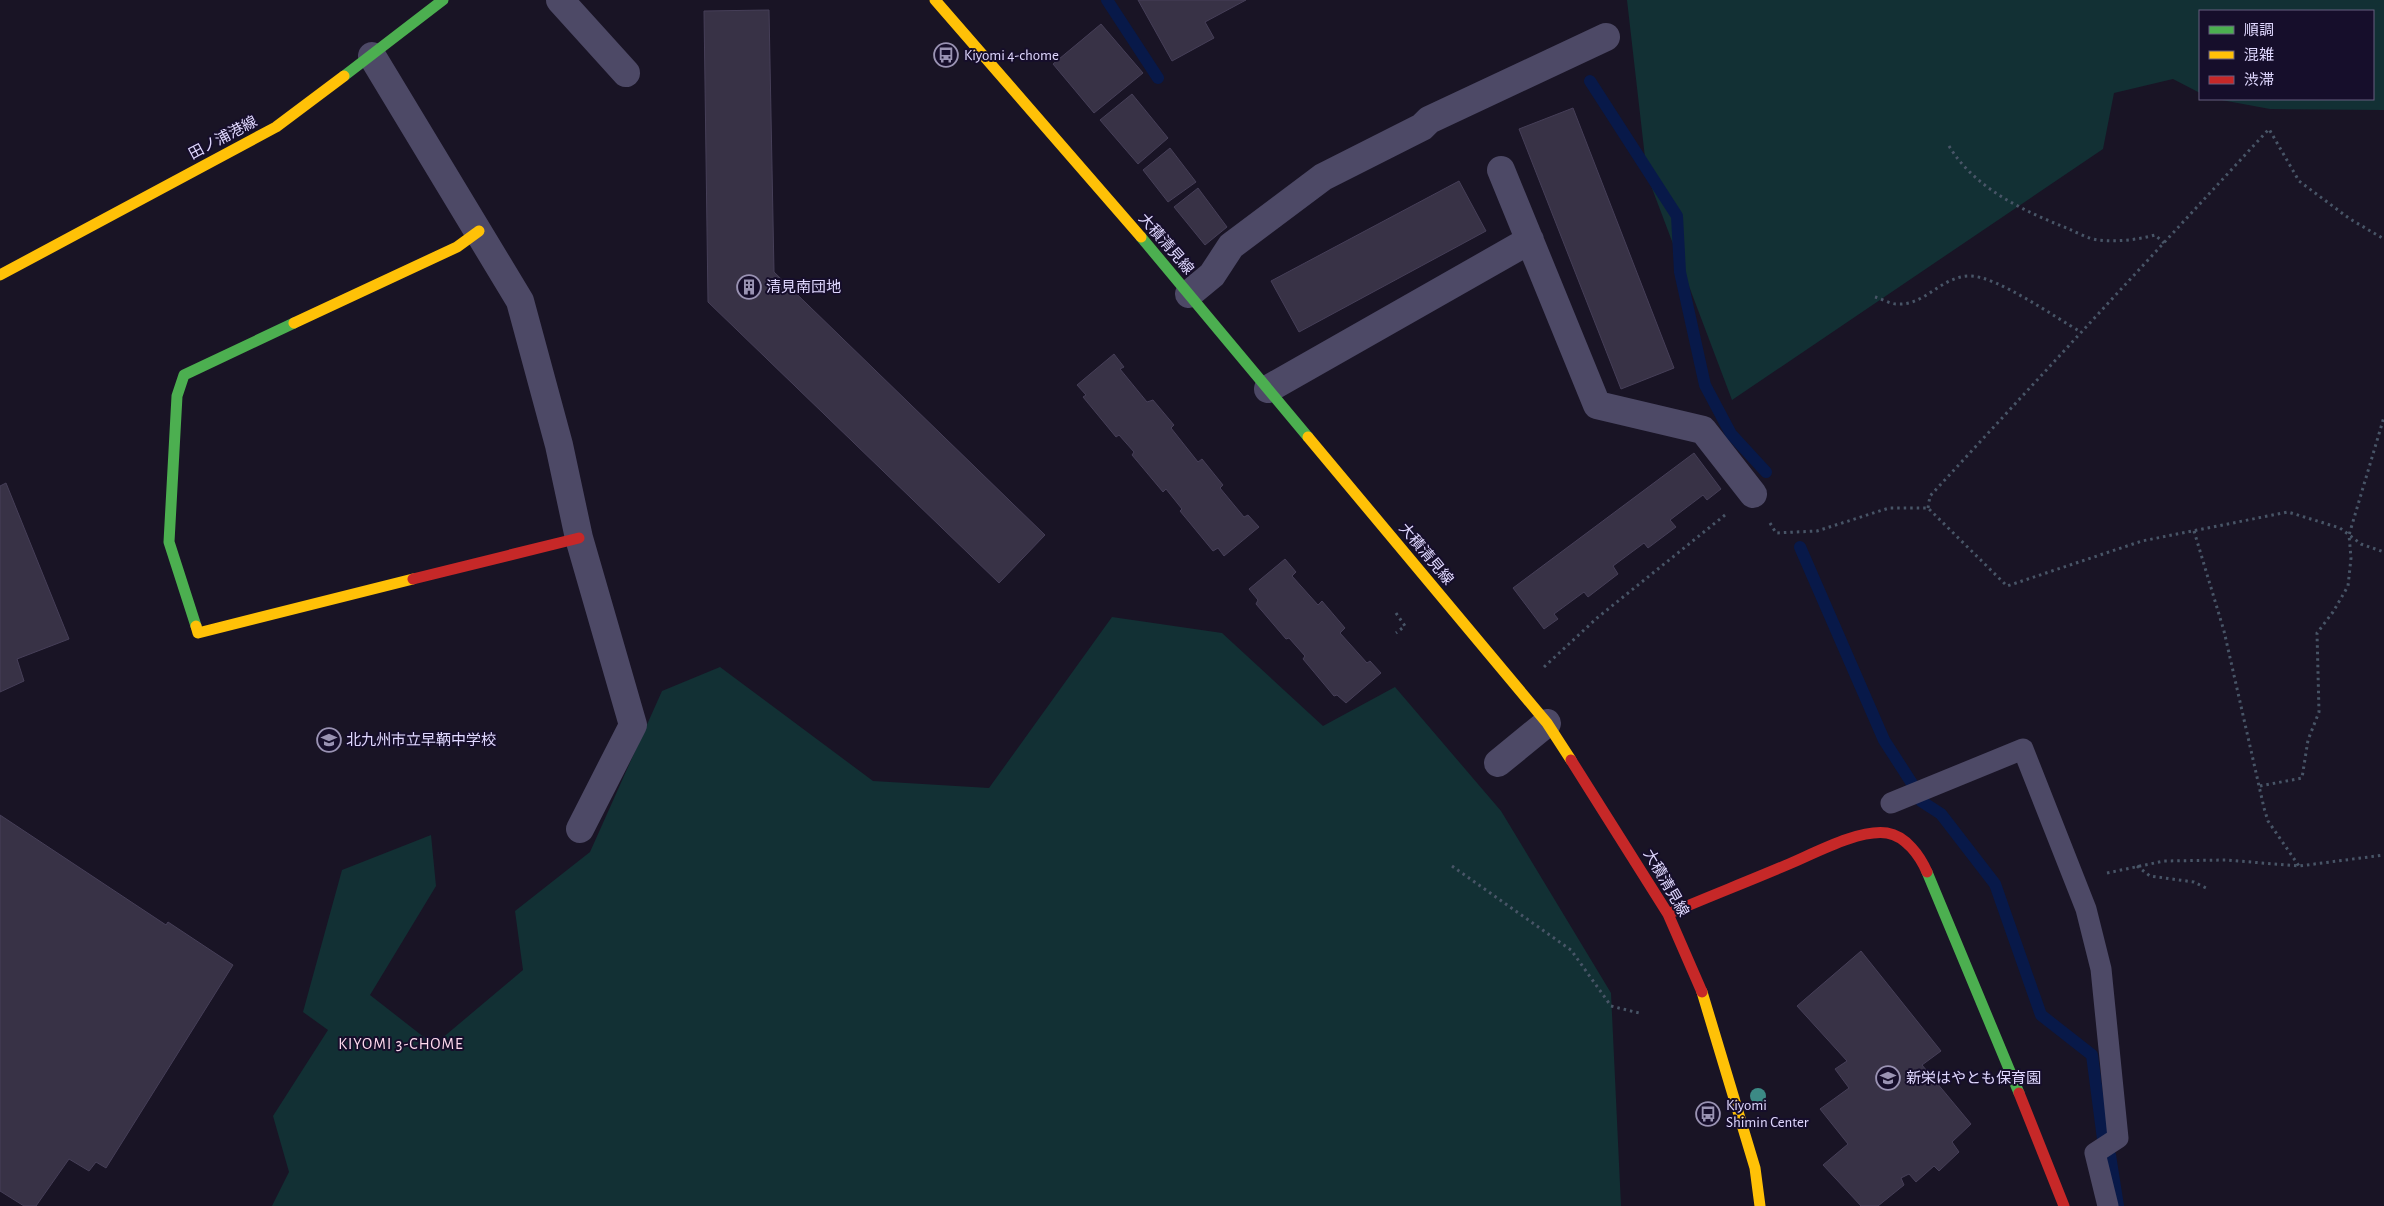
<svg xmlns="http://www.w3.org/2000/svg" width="2384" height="1206" font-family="'Alegreya Sans','Noto Sans JP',sans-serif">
<rect width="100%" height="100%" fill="#191425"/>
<path fill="#123034" d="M1627,0H2384V110L2270,109L2216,99H2373V11H2200V93L2173,79L2114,93L2103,149L1732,400L1647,175Z
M1112,617L1222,633L1323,726L1395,687L1501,811L1611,993L1621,1206H272L289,1172L273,1116L328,1030L303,1012L342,870L431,835L436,886L370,995L434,1045L523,970L515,911L590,852L662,691L720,667L873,781L989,788Z"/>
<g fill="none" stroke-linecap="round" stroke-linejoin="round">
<path stroke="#081949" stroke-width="12" d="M1107,0L1158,78
M1590,81L1677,216L1680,272L1705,385L1731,434L1766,472
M1800,547L1884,740L1913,785
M1921,801L1941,814L1995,884L2041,1015L2092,1055L2103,1139
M2110,1155L2118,1206"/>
</g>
<path fill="#383246" stroke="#463f58" d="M1138,0H1246L1205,22L1214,38L1172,61Z
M769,10L774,272L1045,535L999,583L708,302L704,11Z
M1101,24L1143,73L1094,113L1053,64Z
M1132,94L1168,138L1138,164L1100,120Z
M1573,108L1674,368L1621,389L1519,129Z
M1170,148L1196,182L1168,202L1143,170Z
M1459,181L1486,231L1299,332L1271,281Z
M1198,188L1227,227L1205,245L1174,207Z
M1114,354L1124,367L1120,369L1147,402L1153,400L1174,425L1171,428L1198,462L1202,459L1223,485L1220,488L1244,517L1248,515L1259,527L1224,556L1218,548L1213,551L1180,511L1182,509L1166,489L1163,492L1132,455L1134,452L1119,435L1116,437L1083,397L1086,395L1077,385Z
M1694,453L1721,489L1707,500L1703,495L1670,520L1676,527L1648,548L1644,543L1613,566L1618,574L1588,597L1584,592L1554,614L1558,619L1544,629L1513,588Z
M6,483L69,639L17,659L24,681L0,692V486Z
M1285,559L1296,572L1292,576L1318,605L1322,601L1345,628L1340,633L1367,663L1370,661L1381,673L1346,703L1337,695L1334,696L1303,659L1305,656L1289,638L1286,639L1256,604L1258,600L1249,589Z
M0,815L166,925L168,922L233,965L106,1168L96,1162L89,1171L69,1159L36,1206H24L0,1191Z
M1861,951L1941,1051L1922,1065L1971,1124L1952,1142L1959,1152L1939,1171L1934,1166L1916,1182L1909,1174L1901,1178L1904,1185L1878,1206H1861L1823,1165L1848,1144L1820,1109L1849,1088L1835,1069L1847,1061L1797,1006Z"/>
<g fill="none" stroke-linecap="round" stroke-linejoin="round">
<path stroke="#485567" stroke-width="3" stroke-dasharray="2.5 4" stroke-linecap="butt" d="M1949,146C1975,189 2024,211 2069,229C2078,233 2089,239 2098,240C2117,242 2136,240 2155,235L2164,243
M1875,297C1882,299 1890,304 1897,304C1925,306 1941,276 1970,276C1997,276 2056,318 2081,332
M1928,508L1930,496L2269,129L2299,181L2350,219L2384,239
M1770,523L1776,533L1817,531L1889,508H1928L2007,586L2142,541L2288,512L2340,528L2361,544L2384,552
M2194,531L2224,631L2264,808L2268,821L2299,866
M1396,613L1405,626L1396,633
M1544,667L1597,618L1725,515
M2260,786L2302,778L2308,740L2319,712L2317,633L2333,612L2348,586L2351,558L2349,535L2384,417
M1452,866L1571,950L1611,1006L1639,1013
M2137,866L2150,876L2194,882L2208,889
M2107,873L2164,861L2226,860L2299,866L2384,855"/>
<path stroke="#4d4966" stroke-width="21" d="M1891,803L2023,749L2086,909L2101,969L2118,1138L2095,1153L2108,1206"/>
<path stroke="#4d4966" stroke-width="28" d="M560,0L626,73
M372,56L520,301L559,445L579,538L633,725L580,829
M1501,170L1597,405L1703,430L1753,494
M1189,294L1212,275L1231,246L1323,177L1422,127L1429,120L1606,37
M1268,389L1530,240
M1498,763L1547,723"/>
<path stroke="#4caf50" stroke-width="11" d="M344,76L443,0
M1141,237L1308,437
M196,626L169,542L177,396L184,375L294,323
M1927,872L2019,1093"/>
<path stroke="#ffc107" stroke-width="11" d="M935,0L1141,237
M0,275L276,127L344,76
M294,323L457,247L479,231
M1308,437L1547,723L1571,760
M196,626L198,633L413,579
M1702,992L1755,1168L1760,1206"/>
<path stroke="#c62828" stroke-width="11" d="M413,579L579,538
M1571,760L1668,914L1702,992
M1668,914C1708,897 1749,881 1789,864C1815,853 1859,829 1887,833C1906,836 1920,856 1927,872
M2019,1093L2064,1206"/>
</g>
<circle fill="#3c8a85" cx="1758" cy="1096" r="8"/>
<defs>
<g id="bus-ring" transform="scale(1.25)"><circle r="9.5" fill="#160e2b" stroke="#9a93b3" stroke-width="1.5"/><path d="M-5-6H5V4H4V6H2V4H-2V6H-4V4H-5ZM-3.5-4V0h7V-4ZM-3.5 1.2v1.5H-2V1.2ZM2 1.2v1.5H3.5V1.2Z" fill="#9a93b3"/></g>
<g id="building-ring" transform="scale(1.25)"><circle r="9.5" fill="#160e2b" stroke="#9a93b3" stroke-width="1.5"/><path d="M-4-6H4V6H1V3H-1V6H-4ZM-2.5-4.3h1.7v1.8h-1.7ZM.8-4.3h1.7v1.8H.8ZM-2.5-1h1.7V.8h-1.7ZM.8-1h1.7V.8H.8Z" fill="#9a93b3"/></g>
<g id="school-ring" transform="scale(1.25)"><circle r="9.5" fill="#160e2b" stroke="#9a93b3" stroke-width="1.5"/><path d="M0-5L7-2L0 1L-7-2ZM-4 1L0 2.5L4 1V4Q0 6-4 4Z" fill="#9a93b3"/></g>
</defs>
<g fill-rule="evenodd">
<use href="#bus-ring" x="946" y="55"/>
<use href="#building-ring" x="749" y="287"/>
<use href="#school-ring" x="329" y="740"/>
<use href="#school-ring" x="1888" y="1078"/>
<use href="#bus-ring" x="1708" y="1114"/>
</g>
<g text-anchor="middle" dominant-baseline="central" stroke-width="4" stroke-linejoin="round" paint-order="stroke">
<g font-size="15" fill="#e0d8ff" stroke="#160e2b" text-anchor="start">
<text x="964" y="55">Kiyomi 4-chome</text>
<text x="766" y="287">清見南団地</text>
<text x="346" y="740">北九州市立早鞆中学校</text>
<text x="1906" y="1078">新栄はやとも保育園</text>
<text x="1726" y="1105">Kiyomi<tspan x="1726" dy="17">Shimin Center</tspan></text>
</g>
<g font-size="15" fill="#e0d8ff" stroke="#160e2b">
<text transform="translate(223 138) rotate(-28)">田ノ浦港線</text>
<text transform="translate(1166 244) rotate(49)">大積清見線</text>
<text transform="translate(1426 554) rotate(50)">大積清見線</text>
<text transform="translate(1666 883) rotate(60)">大積清見線</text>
</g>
<g font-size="16" letter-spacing="1" fill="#ffdaee" stroke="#160e2b">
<text x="401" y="1044">KIYOMI 3-CHOME</text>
</g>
</g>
<rect x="2199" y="10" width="175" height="90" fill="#160e2b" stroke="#675f80"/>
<rect x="2209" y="26" width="25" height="8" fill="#4caf50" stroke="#675f80"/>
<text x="2244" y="35" font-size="15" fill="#e0d8ff">順調</text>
<rect x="2209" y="51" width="25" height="8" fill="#ffc107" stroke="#675f80"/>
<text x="2244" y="60" font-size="15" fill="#e0d8ff">混雑</text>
<rect x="2209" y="76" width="25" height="8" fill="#c62828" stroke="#675f80"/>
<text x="2244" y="85" font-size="15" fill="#e0d8ff">渋滞</text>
</svg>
